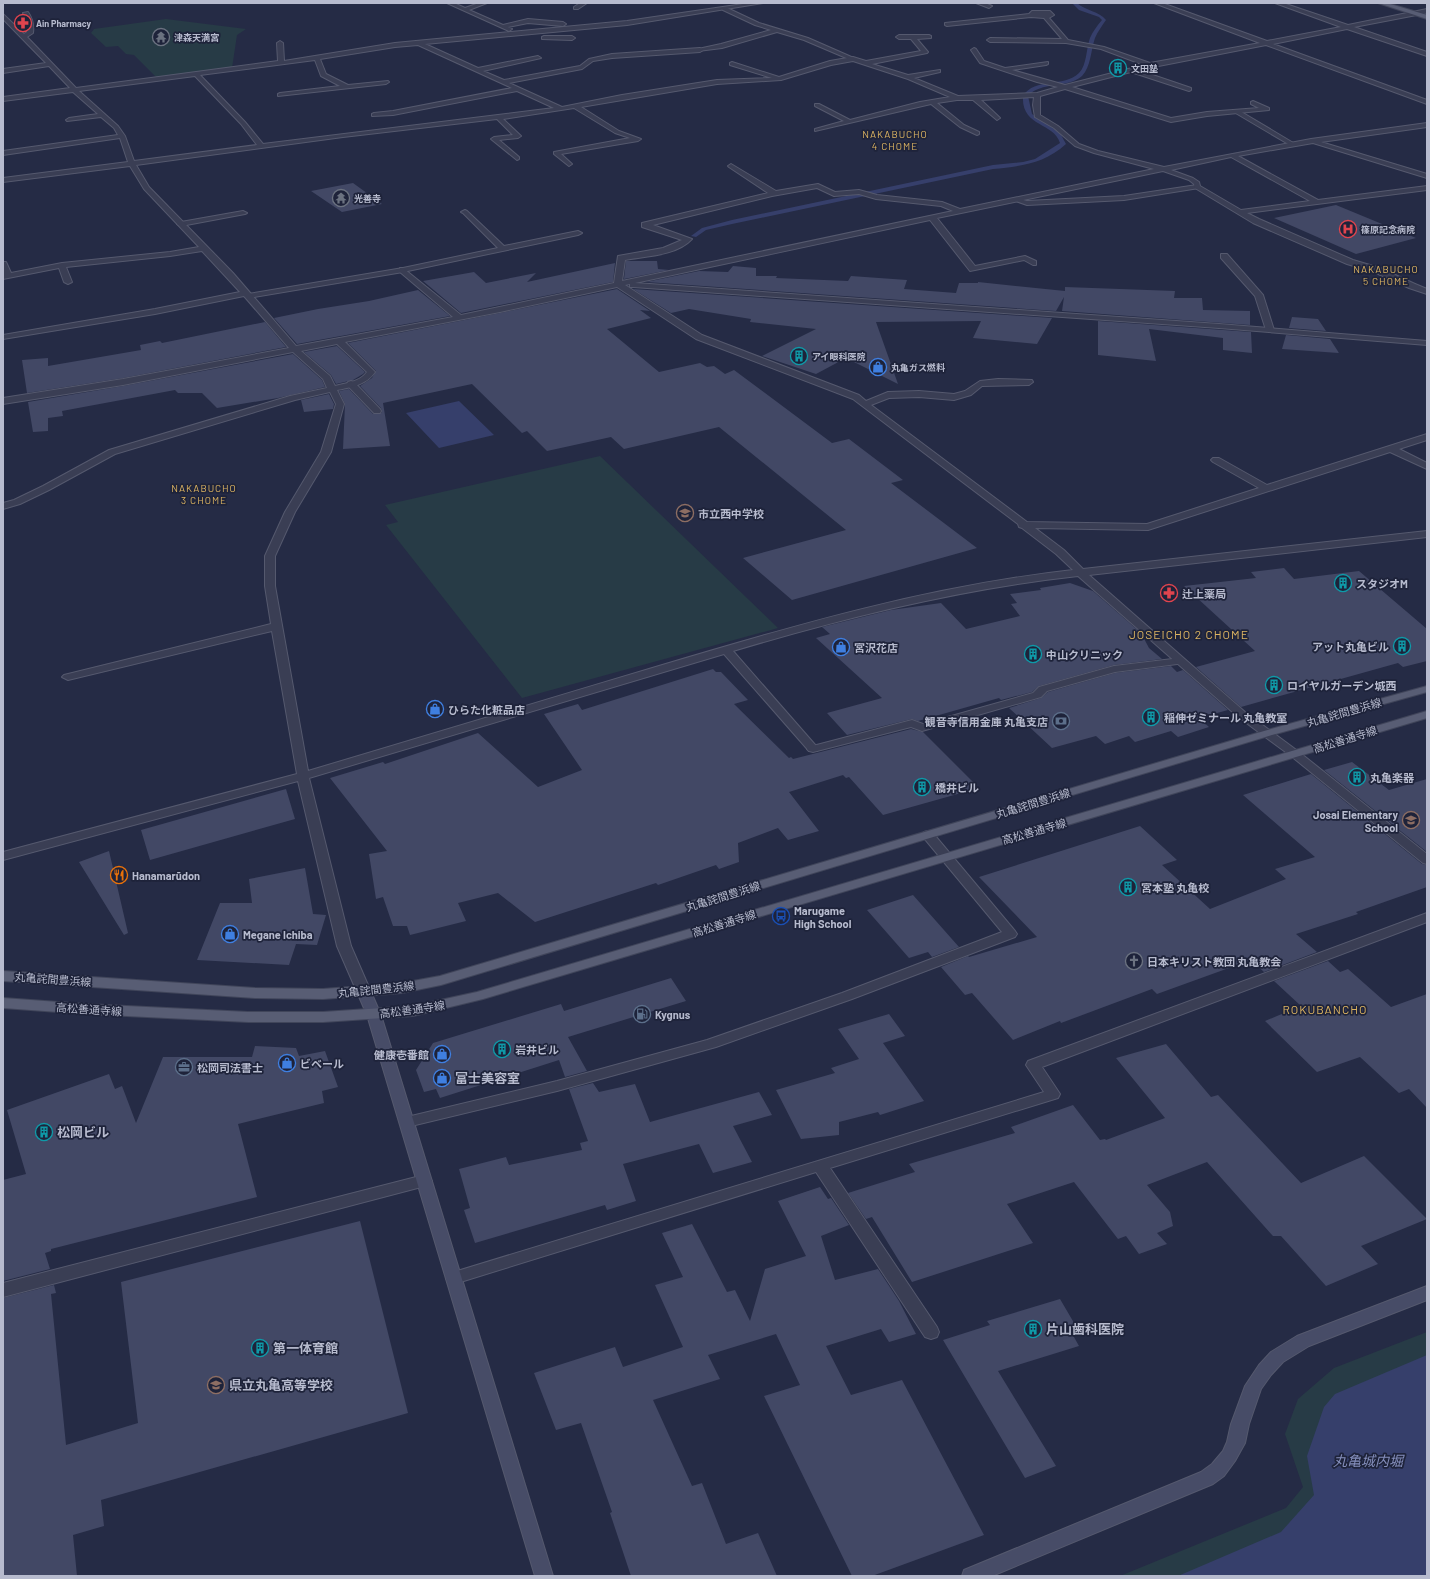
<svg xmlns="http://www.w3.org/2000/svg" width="1430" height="1579" font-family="Barlow,'Noto Sans JP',sans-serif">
<rect width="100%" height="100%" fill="#252b45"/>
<path fill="#273b46" d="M166,19L246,29L237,35L232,68L157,78L134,55L126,54L118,46L106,47L91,33L94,29Z
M600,456L778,628L522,698L386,525L398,522L385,505Z
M1427,1332V1576H1120L1286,1508L1303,1487L1285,1434L1298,1399L1334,1368Z"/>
<path fill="#363f6b" d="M459,401L494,435L439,448L406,413Z
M1427,1355V1576H1178L1281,1532L1314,1495L1307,1456L1324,1407L1335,1394Z"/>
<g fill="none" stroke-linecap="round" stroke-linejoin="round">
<path fill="#363f6b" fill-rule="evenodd" d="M1072,3H1077C1086,11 1099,11 1106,20C1102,26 1098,31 1095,38C1091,49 1091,67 1082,76C1067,89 1041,81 1028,96L1032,114L1060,133L1066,144C1044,164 1021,166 993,169L732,224L706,230L696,237L691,236L702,228L732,220L993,165L1023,162L1035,159L1060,143C1054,122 1021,127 1023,96C1035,77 1064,88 1079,73C1087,65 1086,49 1090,38C1093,31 1097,26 1102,20L1099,17L1079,10Z"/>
</g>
<path fill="#424865" d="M353,183L382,204L342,212L311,191Z
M1336,205L1416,238L1356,254L1274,218Z
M626,261H657L658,269L669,270L624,279Z
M615,263L613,282L461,313L423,281L474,272L486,283L536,273L527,282Z
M733,266L756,268V276H777L776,278L848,281L851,276L907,280L904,289L956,293L959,283H978V282L1065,291V287L1175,291L1174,298H1202L1203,310L1250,311V325L1062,311L1064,297L1056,311L646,282L699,271L728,272Z
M617,289L650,311L640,310L651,318L607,329L659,372L700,363L707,367L714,366L725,374L734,370L832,443L849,439L903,480L891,483L977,548L792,600L743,558L846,530L719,427L624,449L611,437L547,451L527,431L522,433L472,384L383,403L390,446L343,449L345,404L339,391L349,389L373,414H380L382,412L381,408L360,386L372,378L376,371L348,343L500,313Z
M633,289L1052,318L1037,344L973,338L981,321L876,322L898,384L846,358L816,374L762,356L816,329L750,322L751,319L689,309L671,313Z
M418,290L450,316L297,344L274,318L318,309L369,301Z
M1292,317L1318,319L1326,331L1289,328Z
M1098,321L1251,332L1252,353L1223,350V338L1149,329L1156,361L1098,355Z
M265,322L286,347L123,378L27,393L22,360L48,358V366L141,350L140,345L160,341L162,343Z
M1286,335L1330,339L1339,353L1282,349Z
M337,346L365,372L363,374L353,380L336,384L331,375L304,352Z
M293,354L322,380L325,387L278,398L217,408L202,393H178L175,390L62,411L63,416L48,418V431L33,432L28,402L123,386Z
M329,394L334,404L333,409L304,412L301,400Z
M1284,568L1294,579L1359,571L1427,629V661L1403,667L1398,663L1241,707L1196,667L1255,651L1184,586L1256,578L1251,572Z
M1070,583L1093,591L1141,633L1149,648L1162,659L1114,665L1039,686L1032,692L1001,700L999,698L918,721L912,719L847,735L827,713L882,698L816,638L830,634L822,627L891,610L941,603L966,629L1020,616L1011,604L1017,603L1010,594L1041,590L1040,588Z
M1171,666L1177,672L1183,670L1228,710L1199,718L1209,727L1178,737L1171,731L1135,742L1129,736L1105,744L1096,736L1052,748L1009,708L1041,698L1048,692L1115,673Z
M713,669L716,672H721L748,700L734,704L789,758L791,757L793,759L911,729L923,732L979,788L883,815L849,777L846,778L843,775L789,792L819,831L788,840L778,828L738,843L739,862L719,869L716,865L658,885L656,883L535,922L498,893L458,903L466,921L410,935L407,926H393L383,897L376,899L369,854L387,851L330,778L383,762L385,764L478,733L538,787L582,770L544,714L578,704L582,710Z
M1352,762L1389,790L1427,779V852L1324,770Z
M1311,774L1422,864L1427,865V887L1356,912L1358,914L1296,934L1317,952L1264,972L1251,960L1157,994L1152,989L1061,1023L1060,1021L1013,1040L972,993L965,995L941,967L968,956L969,957L1037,937L979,877L1140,826L1177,860L1162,865L1210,909L1286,879L1275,869L1315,857L1243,795Z
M286,789L295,819L150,860L141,830Z
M109,851L128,933L124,935L79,862Z
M305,868L313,914L326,915L317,945L296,944L289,965L197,960L220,903H252L249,879Z
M913,895L959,947L932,957L928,952L909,958L867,910Z
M1328,961L1340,972L1348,969L1391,1007L1427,994V1108L1409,1089L1399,1093L1360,1057L1317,1072L1265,1021L1301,1006L1274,981Z
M671,978L686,1001L568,1037L587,1071L565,1077L559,1060L440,1098L436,1089L424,1092L416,1070L433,1043L561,1004L564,1011Z
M889,1014L905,1036L883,1043L924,1101L880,1115L878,1112L839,1122V1135L801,1139L776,1090L835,1073L831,1068L859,1059L838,1029Z
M1166,1044L1211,1097L1218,1095L1301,1183L1364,1156L1427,1219L1361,1246L1378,1264L1326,1286L1281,1236H1273L1207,1162L1147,1185L1170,1212L1173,1226L1157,1233L1167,1244L1139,1254L1126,1236L1118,1239L1074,1182L1007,1204L1033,1243L912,1282L872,1217L866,1219L848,1193L915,1172L909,1164L1015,1133L1011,1127L1073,1105L1100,1140L1105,1139L1106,1140L1165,1118L1116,1058Z
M255,1046L296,1048L299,1056L325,1051L338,1087L322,1091L324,1103L238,1124L257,1197L51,1249V1251L45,1253L50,1269L3,1281V1180L26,1174L7,1110L109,1074L115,1089L122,1086L136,1123L163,1057H252Z
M593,1083L599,1092L635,1084L650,1122L759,1092L772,1115L733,1126L752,1162L713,1173L699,1144L623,1164L636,1201L607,1210L605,1205L475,1243L464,1210L470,1208L459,1169L506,1157L509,1165L582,1150L580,1143L588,1141L569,1089Z
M820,1187L828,1199L831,1198L849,1225L821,1236L835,1280L878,1269L899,1301L916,1334L889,1342L881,1329L826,1346L851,1395L902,1380L984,1535L872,1576H852L764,1396L800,1385L776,1334L708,1355L720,1379L653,1400L692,1486L702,1483L726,1544L758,1533L777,1576H631L610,1513L612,1512L581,1423L556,1430L534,1373L615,1347L623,1367L683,1347L655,1285L683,1277L662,1233L692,1224L727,1292L735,1290L750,1321L765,1269L806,1256L778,1201Z
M360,1221L408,1413L101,1500L104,1526L73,1535L77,1576H3V1298L54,1285L56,1293L51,1294L66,1445L138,1423L121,1282Z
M1060,1299L1077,1328L1070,1330L1079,1346L998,1371L1056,1466L1025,1478L943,1340L990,1325L987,1321Z"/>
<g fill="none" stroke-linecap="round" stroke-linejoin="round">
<g stroke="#55596e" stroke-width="2">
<path id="lane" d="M725,7L759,23L808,38L856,59L851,60L804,40L777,32L722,48L698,51V49L721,44L771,30L755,25L723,10L722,9Z
M1234,110H1238L1295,144L1290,145L1234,112Z
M1197,185L1200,187L1199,188L1124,200L1027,205L1013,200L1016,198L1027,201L1124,196Z
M465,210L467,211L504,246L578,231L582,233L578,235L403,272L248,298L244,296L248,294L403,268L498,248L463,213L461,212Z
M243,211L247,213L245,214L181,226L177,224L181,222Z
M1221,254H1227L1263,295L1274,330L1273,332H1270L1266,330L1255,296L1221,258Z
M1409,284H1415L1427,289V294L1409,288Z
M351,381L354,382L380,409L381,411L380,413H374L348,386L347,384L348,382Z
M1181,658L1186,661L1185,663L1115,672L1047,691L1041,697L922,731L911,727L813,752L809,751L807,749L809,747L912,720L923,724L1033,693L1039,687L1114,666Z
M424,1175L429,1177L432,1181L429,1185L3,1297V1283Z"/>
</g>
<g stroke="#55596e" stroke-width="2">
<path id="street" d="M447,3H454L465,8L479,3H487L469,10L503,25L528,19L563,22L566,24L563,26L528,23L508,27L512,29L509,31Z
M580,3H587L578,9H574V7Z
M750,3H763L627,25L425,44L478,68L538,56L541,58L483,71L504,80L580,66L589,59L612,54L700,48L703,50L700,52L612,58L593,61L582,69L509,83L562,107L622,95L717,80L772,78L730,65V63L732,62L779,77L830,61L853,57L866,61L921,51L911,39H899L896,37L899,35H929L931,36V38L917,39L928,52L927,53L872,64L908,75L940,70V72L914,78L958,96L1037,93L1058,87L1037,82L980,63L971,50L974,48L976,49L984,61L1005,68L1048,62V64L1046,65L1012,70L1065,85L1144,65L1101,49L1066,43L990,42L987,40L990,38L1062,39L1044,18L1031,17L947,26L945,25V23L1029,14L1032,11H1050L1054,15L1049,18L1068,40L1104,47L1150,63L1260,43L1154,3H1162L1267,41L1341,27L1275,3H1283L1348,25L1427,9V13L1354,27L1427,52V56L1347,29L1273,44L1427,100V104L1266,45L1138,70L1191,88V90L1189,91L1131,72L1072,87L1171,118L1207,112L1259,108L1251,104V102L1253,101L1269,108V110L1207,116L1171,122L1065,89L1040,96V115L1058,126L1079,144L1098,151L1164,167L1311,139L1427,123V127L1321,142L1427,174V178L1313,143L1238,156L1318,200L1427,186V190L1247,213L1259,219L1353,260L1380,268L1415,284V288H1409L1374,272L1347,264L1253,223L1195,188L1194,184L1189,180L1163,171L937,218L975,266L1025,256L1036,261V265H1033L1024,260L970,271L930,220L635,283L1219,324L1427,341V345L1219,328L633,287H630V284L625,285L702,335L859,395L866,401L888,392L919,391L954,394L965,391L980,381L998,379L1032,380L1033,382L1029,385L982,386L971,395L954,400L919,397L889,398L871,405L1027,522L1147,524L1259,488L1213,462L1211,460L1213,458H1219L1267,485L1427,434V440L1399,449L1427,463V469L1390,452L1148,530L1035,528L1064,550L1083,569L1427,531V537L1089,575L1245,712L1299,752L1427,854V864L1423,863L1291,756L1237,716L1078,576C960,589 846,617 733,651L817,747L819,749L817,751H809L724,654L309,778L351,946L371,992L369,995L364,997L359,995L357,992L337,946L298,781L3,860V852L297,774L272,631L68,680L62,677L64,675L271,624L265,586V556L285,512L321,452L336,404L330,392L295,400L115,454L49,490L20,504L3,509V503L14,500L43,486L109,450L290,396L327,388L323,379L293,352L123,385L3,404V398L123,379L289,348L244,296L155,314L3,339V335L155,309L240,292L202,251L170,256L66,267L72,282L68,284L64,282L59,268L3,279V275L4,274L3,262H6L11,273L62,263L170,252L199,247L144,189L130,166L3,182V178L128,162L120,138L3,155V151L118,135L114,128L101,117L67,121L66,120L69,118L98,114L73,92L3,101V97L70,88L49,66L3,73V69L46,63L3,19V14L24,34L27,32L28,23L23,13L28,12C33,19 34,25 33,33L27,37L76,88L278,61L277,43L280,41L283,43L284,61L395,43L627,21ZM418,45L512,88L393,111L374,113L372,114V116L393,115L517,91L554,108L263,144L245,122L200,75L315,60L321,76L340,86L280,93L278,94V96L386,84L389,82L388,81L348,85L326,74L320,59L395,47ZM853,61L908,79L950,97L920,102L850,120L819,104H815V106L844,121L815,129V131L931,104L960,127L977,135L979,134V132L964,125L937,103L957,100H973L997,120L1000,118L999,117L981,100L1034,97L1033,105L1035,117L1054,128L1075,146L1094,153L1154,169L960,209L942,202L877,195L859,190L835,192L818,184L776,191L731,164L728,166L729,167L768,193L642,223V227L682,240L663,248L618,256L614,283L461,315L403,268H400V272L453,317L296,346L233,273L149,187L136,165L343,137L497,119L513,135L494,137L491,139L517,160L519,159V157L499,140L518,138L521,136L503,119L574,108L615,133L630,138L554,152V154L569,166L572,164L561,154L638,141L641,139L619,131L581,107L717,84L781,80L831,65ZM195,76L241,124L257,145L134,161L125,136L118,126L79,91ZM1231,157L1310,201L1241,210L1200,186L1199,182L1193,178L1171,170ZM817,188L834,196L859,194L876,199L941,206L953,211L622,281L625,260C646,256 676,256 692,239L653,225L772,196ZM617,287L696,339L853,399L1018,524L1019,527L1022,528L1056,554L1073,570C930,586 796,625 659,666C542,701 425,736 308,771L275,586V556L295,512L331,452L344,404L337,390C352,387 366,385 375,372L345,342L500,312ZM337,344L367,372C360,382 346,383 335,386L330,376L301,351Z
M976,3H985L992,6L989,8Z
M544,36H572L575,38L572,40L542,39V37Z
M928,831L932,832L1015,931L1017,934L1015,937L852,999L716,1047L557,1091L407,1127L402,1126L400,1122L402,1118L407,1117L557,1081L707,1040L842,993L1002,932L924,838L922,835L924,832Z
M1427,913V922L1042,1067L1060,1094L1058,1098L830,1168L937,1327L939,1332L937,1337L931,1339L925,1337L816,1172L454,1284L448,1283L446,1278L448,1273L454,1272L1044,1092L1026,1065L1028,1061Z"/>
</g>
<g stroke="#55596e" stroke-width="2">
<path id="secondary" d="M364,987L369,989L371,992L381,1015L553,1576H535L367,1015L357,992L359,989Z
M1427,1286V1300L1309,1346L1283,1362L1271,1375L1261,1389L1249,1424L1245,1443L1235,1461L1224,1476L1213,1484L992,1576H962L964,1570L1201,1472L1212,1464L1223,1451L1227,1442L1231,1424L1245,1386L1259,1365L1271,1352L1297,1336Z"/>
</g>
<g stroke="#40455a" stroke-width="2">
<path id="primary" d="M1378,3H1387L1427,15V19Z
M1427,686V692L1272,735L441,985L402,993L323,999L255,998L3,981V971L255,988L323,989L402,983L440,976L1264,731Z
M1427,711V718L483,999L413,1016L323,1022H248L86,1014L3,1008V998L86,1004L248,1012H323L413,1006L477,992Z"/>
</g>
<use href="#lane" fill="#3a3e54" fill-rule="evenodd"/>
<use href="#street" fill="#3a3e54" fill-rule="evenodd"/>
<use href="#secondary" fill="#474c67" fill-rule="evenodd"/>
<use href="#primary" fill="#585d74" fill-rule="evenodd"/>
</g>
<defs>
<g id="pharmacy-ring" transform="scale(0.9)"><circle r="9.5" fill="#1e233a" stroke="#e0444e" stroke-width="1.5"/><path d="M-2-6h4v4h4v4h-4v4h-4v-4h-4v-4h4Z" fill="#e0444e"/></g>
<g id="temple-ring" transform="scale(0.9)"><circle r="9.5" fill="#1e233a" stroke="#6b7280" stroke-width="1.5"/><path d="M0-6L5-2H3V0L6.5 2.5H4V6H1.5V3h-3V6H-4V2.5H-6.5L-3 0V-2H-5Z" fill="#6b7280"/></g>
<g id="building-ring" transform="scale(0.9)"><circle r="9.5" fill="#1e233a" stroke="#0f9aa8" stroke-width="1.5"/><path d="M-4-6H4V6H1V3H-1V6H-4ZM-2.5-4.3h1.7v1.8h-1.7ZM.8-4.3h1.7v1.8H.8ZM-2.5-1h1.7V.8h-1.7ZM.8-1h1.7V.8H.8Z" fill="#0f9aa8"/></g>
<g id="hospital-ring" transform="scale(0.9)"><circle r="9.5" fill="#1e233a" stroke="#e0444e" stroke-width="1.5"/><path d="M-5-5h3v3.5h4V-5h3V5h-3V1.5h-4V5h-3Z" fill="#e0444e"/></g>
<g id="shop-ring" transform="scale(0.9)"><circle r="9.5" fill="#1e233a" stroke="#3f7fe0" stroke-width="1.5"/><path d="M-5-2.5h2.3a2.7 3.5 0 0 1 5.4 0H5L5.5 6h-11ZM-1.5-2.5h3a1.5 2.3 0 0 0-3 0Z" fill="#3f7fe0"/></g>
<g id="school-ring" transform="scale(0.9)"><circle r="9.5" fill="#1e233a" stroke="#8d6e63" stroke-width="1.5"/><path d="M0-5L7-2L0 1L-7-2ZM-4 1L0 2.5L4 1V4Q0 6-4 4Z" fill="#8d6e63"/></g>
<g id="bank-ring" transform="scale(0.9)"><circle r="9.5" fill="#1e233a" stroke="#5c6f8a" stroke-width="1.5"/><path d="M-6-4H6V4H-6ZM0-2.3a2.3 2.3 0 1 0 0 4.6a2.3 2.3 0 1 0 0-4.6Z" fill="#5c6f8a"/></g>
<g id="restaurant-ring" transform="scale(0.9)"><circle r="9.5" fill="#1e233a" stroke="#e8710a" stroke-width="1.5"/><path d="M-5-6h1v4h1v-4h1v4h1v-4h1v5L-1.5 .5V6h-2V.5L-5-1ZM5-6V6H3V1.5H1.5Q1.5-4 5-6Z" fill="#e8710a"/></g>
<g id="bus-ring" transform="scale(0.9)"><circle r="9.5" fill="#1e233a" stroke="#1a4fb4" stroke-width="1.5"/><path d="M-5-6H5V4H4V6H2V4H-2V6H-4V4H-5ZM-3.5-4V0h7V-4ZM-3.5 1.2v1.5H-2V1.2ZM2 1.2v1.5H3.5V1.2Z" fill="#1a4fb4"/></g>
<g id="church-ring" transform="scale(0.9)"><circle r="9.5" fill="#1e233a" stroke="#6b7280" stroke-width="1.5"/><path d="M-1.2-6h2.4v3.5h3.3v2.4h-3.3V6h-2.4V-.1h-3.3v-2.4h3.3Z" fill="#6b7280"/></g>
<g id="fuel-ring" transform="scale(0.9)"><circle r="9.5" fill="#1e233a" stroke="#5c6f8a" stroke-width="1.5"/><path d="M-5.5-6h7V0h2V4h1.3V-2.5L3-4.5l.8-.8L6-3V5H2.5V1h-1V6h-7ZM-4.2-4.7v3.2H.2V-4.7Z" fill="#5c6f8a"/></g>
<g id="office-ring" transform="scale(0.9)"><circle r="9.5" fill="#1e233a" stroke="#5c6f8a" stroke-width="1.5"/><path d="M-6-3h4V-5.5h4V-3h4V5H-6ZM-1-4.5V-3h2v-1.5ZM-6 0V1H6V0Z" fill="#5c6f8a"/></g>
</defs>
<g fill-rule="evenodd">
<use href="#pharmacy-ring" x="23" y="23"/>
<use href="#temple-ring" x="161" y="37"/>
<use href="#building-ring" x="1118" y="68"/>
<use href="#temple-ring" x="341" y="198"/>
<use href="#hospital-ring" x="1348" y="229"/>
<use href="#building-ring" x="799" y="356"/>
<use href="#shop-ring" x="878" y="367"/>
<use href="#school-ring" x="685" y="513"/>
<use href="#building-ring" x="1343" y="583"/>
<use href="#pharmacy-ring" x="1169" y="593"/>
<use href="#building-ring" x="1402" y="646"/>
<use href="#shop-ring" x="841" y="647"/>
<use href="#building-ring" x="1033" y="654"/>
<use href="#building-ring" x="1274" y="685"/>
<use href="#shop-ring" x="435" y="709"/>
<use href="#building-ring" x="1151" y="717"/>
<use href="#bank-ring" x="1061" y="721"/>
<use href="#building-ring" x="1357" y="777"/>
<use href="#building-ring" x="922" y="787"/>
<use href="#school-ring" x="1411" y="820"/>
<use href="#restaurant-ring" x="119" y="875"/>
<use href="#building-ring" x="1128" y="887"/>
<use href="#bus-ring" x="781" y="916"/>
<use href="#shop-ring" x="230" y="934"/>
<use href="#church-ring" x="1134" y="961"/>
<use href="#fuel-ring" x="642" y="1014"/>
<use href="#building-ring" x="502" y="1049"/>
<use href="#shop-ring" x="442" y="1054"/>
<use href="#shop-ring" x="287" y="1063"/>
<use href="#office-ring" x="184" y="1067"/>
<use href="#shop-ring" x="442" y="1078"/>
<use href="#building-ring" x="44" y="1132"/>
<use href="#building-ring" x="1033" y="1329"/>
<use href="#building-ring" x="260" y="1348"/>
<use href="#school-ring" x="216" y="1385"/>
</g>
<g text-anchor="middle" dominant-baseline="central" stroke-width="3.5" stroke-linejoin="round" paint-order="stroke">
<g font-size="9" font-weight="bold" fill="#b7bbce" stroke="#1e233a" text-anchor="start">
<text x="36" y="23">Ain Pharmacy</text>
<text x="174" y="37">津森天満宮</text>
<text x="1131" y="68">文田塾</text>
<text x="354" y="198">光善寺</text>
<text x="1361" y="229">篠原記念病院</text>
<text x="812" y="356">アイ眼科医院</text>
<text x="891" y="367">丸亀ガス燃料</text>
</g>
<g font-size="10" letter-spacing="1" fill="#deb562" stroke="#1e233a">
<text x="895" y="134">NAKABUCHO<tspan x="895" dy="12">4 CHOME</tspan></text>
<text x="1386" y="269">NAKABUCHO<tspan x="1386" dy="12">5 CHOME</tspan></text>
<text x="204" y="488">NAKABUCHO<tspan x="204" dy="12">3 CHOME</tspan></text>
</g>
<g font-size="11" font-weight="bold" fill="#b7bbce" stroke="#1e233a" text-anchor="start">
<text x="698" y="513">市立西中学校</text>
<text x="1356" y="583">スタジオM</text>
<text x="1182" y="593">辻上薬局</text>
<text x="1389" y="646" text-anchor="end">アット丸亀ビル</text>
<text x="854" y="647">宮沢花店</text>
<text x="1046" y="654">中山クリニック</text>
<text x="1287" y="685">ロイヤルガーデン城西</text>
<text x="448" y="709">ひらた化粧品店</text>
<text x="1164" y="717">稲伸ゼミナール 丸亀教室</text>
<text x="1048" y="721" text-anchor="end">観音寺信用金庫 丸亀支店</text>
<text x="1370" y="777">丸亀楽器</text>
<text x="935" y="787">橋井ビル</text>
<text x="1398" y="814" text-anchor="end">Josai Elementary<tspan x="1398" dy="13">School</tspan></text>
<text x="132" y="875">Hanamarūdon</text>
<text x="1141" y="887">宮本塾 丸亀校</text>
<text x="794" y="910">Marugame<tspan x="794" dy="13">High School</tspan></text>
<text x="243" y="934">Megane Ichiba</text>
<text x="1147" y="961">日本キリスト教団 丸亀教会</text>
<text x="655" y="1014">Kygnus</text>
<text x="515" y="1049">岩井ビル</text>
<text x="429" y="1054" text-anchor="end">健康壱番館</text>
<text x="300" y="1063">ビベール</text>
<text x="197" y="1067">松岡司法書士</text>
</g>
<g font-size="11" fill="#b7bbce" stroke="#1e233a">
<text transform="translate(1344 712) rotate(-16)">丸亀詫間豊浜線</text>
<text transform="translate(1345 739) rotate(-17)">高松善通寺線</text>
<text transform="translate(1033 803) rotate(-17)">丸亀詫間豊浜線</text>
<text transform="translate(1034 831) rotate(-16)">高松善通寺線</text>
<text transform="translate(723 896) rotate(-17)">丸亀詫間豊浜線</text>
<text transform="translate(724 923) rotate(-17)">高松善通寺線</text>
<text transform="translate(53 979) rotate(4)">丸亀詫間豊浜線</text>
<text transform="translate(376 989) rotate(-6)">丸亀詫間豊浜線</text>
<text transform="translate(89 1009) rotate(4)">高松善通寺線</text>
<text transform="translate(412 1009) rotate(-8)">高松善通寺線</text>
</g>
<g font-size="12" letter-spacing="1" fill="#deb562" stroke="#1e233a">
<text x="1189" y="634">JOSEICHO 2 CHOME</text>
<text x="1325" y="1009">ROKUBANCHO</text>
</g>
<g font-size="13" font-weight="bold" fill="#b7bbce" stroke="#1e233a" text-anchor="start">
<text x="455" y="1078">富士美容室</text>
<text x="57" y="1132">松岡ビル</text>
<text x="1046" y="1329">片山歯科医院</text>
<text x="273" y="1348">第一体育館</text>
<text x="229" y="1385">県立丸亀高等学校</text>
</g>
<g font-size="14" font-style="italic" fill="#848ebb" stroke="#1e233a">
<text x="1368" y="1460">丸亀城内堀</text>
</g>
</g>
<rect width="1430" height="1579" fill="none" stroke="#b7bbce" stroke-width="8"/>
</svg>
